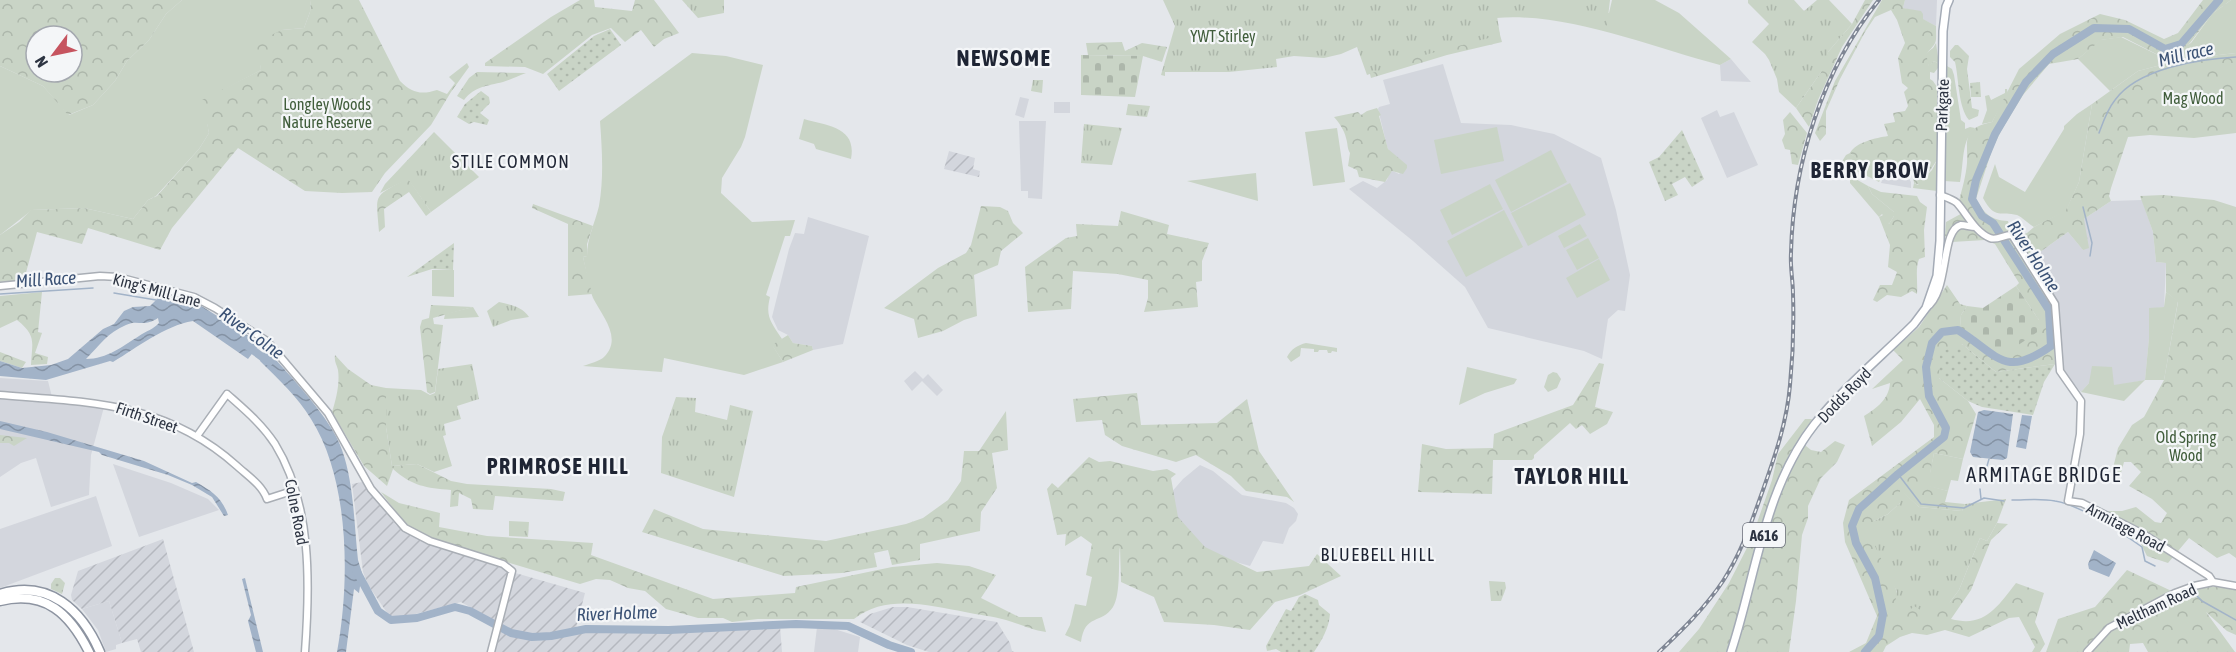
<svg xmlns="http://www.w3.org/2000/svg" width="2236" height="652" font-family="'Asap Condensed',sans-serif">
<defs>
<pattern id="industrial-furrows" width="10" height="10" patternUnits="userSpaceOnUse" patternTransform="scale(1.5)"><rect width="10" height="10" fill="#d3d6dd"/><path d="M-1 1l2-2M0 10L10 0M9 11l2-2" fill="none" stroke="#b5b8bf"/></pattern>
<pattern id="forest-crowns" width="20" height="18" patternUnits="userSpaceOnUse" patternTransform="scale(1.5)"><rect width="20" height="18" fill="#c9d4c6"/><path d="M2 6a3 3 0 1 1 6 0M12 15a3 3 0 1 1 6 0" fill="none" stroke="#adb7ab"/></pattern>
<pattern id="cemetery-stones" width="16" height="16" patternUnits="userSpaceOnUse" patternTransform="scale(1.5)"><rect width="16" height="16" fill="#c9d4c6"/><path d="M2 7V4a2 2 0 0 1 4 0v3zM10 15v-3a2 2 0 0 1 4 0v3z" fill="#adb7ab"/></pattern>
<pattern id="park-tufts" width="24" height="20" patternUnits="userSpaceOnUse" patternTransform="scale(1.5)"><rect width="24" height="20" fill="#c9d4c6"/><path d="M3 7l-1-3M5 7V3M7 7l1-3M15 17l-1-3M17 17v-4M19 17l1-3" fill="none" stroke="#adb7ab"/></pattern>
<pattern id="garden-dots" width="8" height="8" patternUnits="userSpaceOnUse" patternTransform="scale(1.5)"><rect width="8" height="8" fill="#c9d4c6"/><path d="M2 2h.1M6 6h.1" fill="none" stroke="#adb7ab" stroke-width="1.8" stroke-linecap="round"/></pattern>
<pattern id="water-waves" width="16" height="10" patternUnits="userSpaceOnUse" patternTransform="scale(1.5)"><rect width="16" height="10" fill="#a2b3c8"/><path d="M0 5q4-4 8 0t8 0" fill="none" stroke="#8492a4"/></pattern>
</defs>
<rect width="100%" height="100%" fill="#e4e7eb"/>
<path fill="#d3d6dd" d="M1905,0H1937L1936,26L1922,19L1915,11L1903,8Z
M1731,59L1741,71L1751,82L1721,81L1720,65Z
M1443,64L1461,123L1511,125L1554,134L1601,158L1616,210L1630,275L1625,311L1618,310L1608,319L1602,359L1584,351L1488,328L1465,287L1413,241L1349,189L1363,181L1377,188L1387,180L1390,172L1393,171L1399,174L1406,165L1389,151L1387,146L1378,109L1379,107L1390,104L1383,80Z
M1020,97L1029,99L1024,118L1015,115Z
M1054,102H1070V113H1054Z
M1717,110L1720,117L1734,112L1758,165L1727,178L1701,118Z
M1019,121H1046L1042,199L1028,198V191H1021Z
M1886,171L1898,173L1908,177L1911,182V188L1881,183Z
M2142,200L2153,232L2156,262L2166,263L2164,307L2149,309V338L2145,380L2114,386L2089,383L2081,392L2063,371L2058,302L2033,257L2068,232L2083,250L2084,219L2111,201Z
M808,217L869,236L843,344L813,350L812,346L793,343L788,335L778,330L772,317L789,249L795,233L804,234Z
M915,371L923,379L928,374L943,390L937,396L922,381L912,391L904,381Z
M0,378L48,381L53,401L104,407L91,455L89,495L51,507L36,458L21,463L0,477Z
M113,464L171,483L208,499L219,510L139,537Z
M1200,465L1213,471L1242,495L1286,503L1294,508L1298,514L1296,521L1289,528L1283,544L1263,541L1250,566L1211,555L1163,502L1183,479Z
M96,496L112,546L0,588V529Z
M109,601L122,643L116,645V649L106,652L98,630L82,609Z
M817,627L831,628L860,637L858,652H814Z"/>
<path fill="url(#industrial-furrows)" d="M949,151L975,158L973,169L980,171L979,177L944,169Z
M362,482L396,525L420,539L512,572L585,593L575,632L650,633L703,629L780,626L782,652H494L502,625L461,602L412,615L390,617L368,585L363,572L352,484Z
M163,539L194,652H141L137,639L122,643L109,601L82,609L72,600L71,595L78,571Z
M893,607H907L997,622L1010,643L1012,651L1014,652H929L907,645L860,622L870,614Z"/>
<path fill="#c9d4c6" d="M182,0H311L310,12L304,28L282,30L260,60L261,70L225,89L207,122L209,133L199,149L156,196L148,200L133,219L84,208L32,210L0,235V66L43,86L69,115L93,105L115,81L127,61L149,40L166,14Z
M1480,0H1574L1596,13H1609L1612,0H1655L1679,13L1731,59L1720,65C1650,47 1568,12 1496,18L1499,31L1481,32Z
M2231,0H2236V53L2184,59L2138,71L2110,91L2078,59L2100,40L2121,37L2162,57L2191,43L2212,14Z
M1936,43L1939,64L1934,61L1929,67L1925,54L1933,48Z
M692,53L726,56L763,65L745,137L741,147L722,178L721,193L752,222L795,220L790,236H785L766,295L770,297C765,317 771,322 782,339L773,346L783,362L744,375L664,358L662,372L583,366C589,364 600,361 604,357C623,338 602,316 593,298C588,285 586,270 583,257L587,256C587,238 595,223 599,206C604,178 602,149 600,121Z
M1947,66L1952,69L1954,75L1961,120L1965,123V129L1970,127L1975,128C1961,140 1964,164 1960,182L1944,181Z
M2005,89H2007L2008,94L1992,122L1982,124L1987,110L1985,96L1989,95L1991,100L2005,93Z
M2092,104L2079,182L2066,211L2034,227C2029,224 2022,217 2017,215C2001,211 1995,220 1983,198L1995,164L1999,177L2025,192L2064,129V126L2077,114Z
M804,119C828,126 857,127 851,159L816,149L814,144L799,139Z
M1497,127L1504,161L1441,174L1434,140Z
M1337,128L1345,182L1313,186L1305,132Z
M1551,150L1567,182L1511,212L1495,180Z
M1850,153C1860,162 1873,164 1885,163V171L1879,182L1841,163L1846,155Z
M1937,160V191L1913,188L1914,183L1918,185L1932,170Z
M1256,173L1258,201L1187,181Z
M1854,178L1868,186L1872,194L1894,212V216L1889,224L1882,214L1879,217L1850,183V179Z
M1570,183L1586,215L1528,246L1511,213Z
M1490,184L1503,209L1452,235L1440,210Z
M1504,210L1523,247L1466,277L1447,241Z
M1580,224L1587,236L1564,248L1558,236Z
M1588,238L1599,258L1577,270L1566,250Z
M1599,259L1610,280L1577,298L1566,278Z
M432,270H454V297L432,296Z
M2166,292L2178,301L2164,380H2145L2124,401L2081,392L2089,383L2092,366L2112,367L2114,385L2145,380L2149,338V308L2164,307Z
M473,307L479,317L444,319L445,314Z
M1306,343L1337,348V352L1332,351L1331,353H1328L1327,350H1319L1318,352H1314V349L1301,348L1300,356L1291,362L1287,357C1291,349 1298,345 1306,343Z
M1467,367L1517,379L1514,384L1485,393L1459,405Z
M1553,372L1557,373L1561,379L1557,388L1548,392L1544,387L1548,375Z
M1934,453L1963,459L1958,481L1951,480L1948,491L1919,484V473H1930Z
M1092,544L1120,546C1118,562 1121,594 1113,607C1101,625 1085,613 1081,642L1065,635L1070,625L1075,604L1086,606L1092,577L1086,575Z"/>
<path fill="url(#forest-crowns)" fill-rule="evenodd" d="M0,0H182L166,14L149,40L127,61L115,81L93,105L68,115L43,86L0,66ZM36,36H72V72H36Z
M311,0H359L400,81C412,93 421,95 437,90L447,94L455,83L449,77L467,63L469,67L451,92L431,125L385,173L372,192L342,193L305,191L238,148L172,228L160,250L88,228L82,244L37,232L24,280L0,282V235L19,222L31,210L84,208L133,219L148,200L157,196L199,149L209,133L202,100L261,70L256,42L282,30L304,28L310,12Z
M580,0H594L595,7L632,11L635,0H654L679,33L664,39L654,47L641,30L625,42L611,28L592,35L543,74L525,67L485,66V63L551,17Z
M1865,0H1873L1842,47L1818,100L1809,127L1796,108L1821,72L1828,52L1852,24Z
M1882,0H1905L1903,8L1921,11L1923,14V19L1936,26C1936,44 1938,41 1926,54L1929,66L1934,61L1939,64L1938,68L1934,73L1930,72V79L1933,81L1939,90L1937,160L1929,172V179L1923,186L1914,183L1913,176L1914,170L1912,167L1897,168L1888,163L1874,164L1857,159L1850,153C1856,142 1876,138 1888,136L1884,124L1895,122L1893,113L1905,111L1908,106L1904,92L1908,88L1902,83L1898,58L1905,43L1897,20L1891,10L1875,17L1865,32L1840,79L1826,111V134L1820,141L1815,133L1835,81Z
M2203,0H2231L2212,14L2190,43L2175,54L2162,57L2123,37L2101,40L2078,59L2049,64L2023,95L2001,131L1992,150L1976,199C1984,214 1991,220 2008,221L2012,239L2027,233L2034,227L2066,210L2079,182L2092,104L2138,71L2184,59L2236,53V133L2194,138L2150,135L2128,137L2111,188L2109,196L2111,201L2084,219L2089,248L2083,250L2068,232L2033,257L2028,265L2052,306L2055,364L1996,372L1962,344L1939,378L1968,401L1976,414L1963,459L1934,453L1930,474L1919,473V483L1948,491L1945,502L1965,504L1962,511L1919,507L1900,490V503L1888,514L1874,521L1897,593L1914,606L1950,602L1959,590L1980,538L1987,541L1997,523L2008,524L1991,540L1971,590L1951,619C1985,628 1997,607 2016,583L2044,593L2035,622L2045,644L2040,652H2032L2035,647L2019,617L2009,618L1969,637L1945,630L1927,635L1912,633L1900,637L1886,646L1883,652H1849L1866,643L1877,616L1845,542L1843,523L1849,500L1934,437V425L1920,399L1901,422L1872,446L1864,416C1877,408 1889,399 1890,383L1872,389L1903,360L1893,350L1919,327L1947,285L1960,304L1967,306L1961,315L1960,327L1975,337L2039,320L2016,286L2019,283L1995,244L1985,240L1952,242L1945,236L1946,222L1966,211L1959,201C1962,189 1966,176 1967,163C1968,139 1961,129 1992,122L2019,69L2060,34L2100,14L2125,20L2164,39L2178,33Z
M1499,31L1502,42L1447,55L1371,78L1368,67L1481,32Z
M1122,42L1125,51L1142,43L1167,47L1162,62L1143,56L1088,55L1086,43Z
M1955,45H1958L1969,56L1967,69L1972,108L1979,110L1978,116L1969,120C1958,107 1959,79 1955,62L1950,57V51Z
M477,72L526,73C518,76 510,80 503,82C487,86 475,86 464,100L457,96L469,78Z
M1377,108L1381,115L1379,116L1388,149L1407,165V168L1403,174L1392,171L1385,182L1359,177L1357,170L1348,166L1350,153C1347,148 1348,144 1346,138C1344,130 1340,124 1334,117L1358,112L1361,115L1367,111Z
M1790,112L1807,133L1798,165L1792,164L1790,150L1785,149L1782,140L1785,134L1783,120Z
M408,178L431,212L426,216L409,192L384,209L385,227L379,232C376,192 372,198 408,178Z
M1868,186L1881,192L1917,196L1920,202L1927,207L1924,230L1925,257L1919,259C1915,270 1918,282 1917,294L1912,291L1901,297L1887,295L1877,302L1873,300L1880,285H1892L1897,272L1888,267L1890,245L1879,217L1885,214L1889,224L1894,216V212L1872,194Z
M2163,195L2214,200L2236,207V558L2229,553L2217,558L2189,538L2168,563L2147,556L2141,544L2104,522L2103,511H2122L2136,507L2155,522L2161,523L2167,513L2152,499L2129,486L2141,472L2131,462H2124L2121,473L2111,476L2118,448L2132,425L2144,417L2164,380L2178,302L2166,292V263L2156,262L2153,232L2140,196Z
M533,204L593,226L587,244V256L583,257L592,294L568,296V224L532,208Z
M981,206L1000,207L1008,211L1013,223L1023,233L1001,251L998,265L974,275L977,316L964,320L943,331L918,338L914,319L884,308L938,268L966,253L971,245Z
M1121,211L1169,225L1167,234L1209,243L1202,261V281L1196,282L1198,307L1144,312L1148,298V280L1118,274L1073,271L1071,309L1028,312L1025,267L1066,238L1077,236L1076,224L1118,226Z
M42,292L38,332L42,333L35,353L48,357L47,364L31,365C32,342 37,336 17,320L0,328V296Z
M431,305L473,307L433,318L434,324L443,325L435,392L430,394L427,392L420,327L422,320L429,318Z
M788,335L793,343L812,346L813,350L783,362L772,345Z
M0,352L26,362L22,368L0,361Z
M335,355L348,369L371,385L386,388V427L392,466L417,464L451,481L467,484L551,489L565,492L563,501L495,496L493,510L473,509L471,499L459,493L458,506L450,507L451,490C426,488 412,486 393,469L387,486L364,466L332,412C336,400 340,383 338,370C337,365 334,362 335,355Z
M1599,363L1604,364L1595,407L1613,412L1607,424L1590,434L1582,425L1576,429L1570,423L1534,455V458L1532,460H1493L1492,494L1418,492L1422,444L1446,449L1493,448L1494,434L1573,405Z
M1137,393L1141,425L1217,423L1247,399L1259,451L1294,502L1287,497L1246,491L1231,476L1196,455L1176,462L1122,446L1105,435L1102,420L1076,422L1073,399Z
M1006,411L1008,450L992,453L997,488L981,512L980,531L920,544V560L892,565L888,550L874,553L877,567L842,573L784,576L642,532L654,509L703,529L826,541L906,524L923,518L948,500L961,481L964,451H979Z
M1805,419H1812L1805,433L1806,446L1811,450L1821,452L1835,441L1845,445L1837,462L1821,478L1808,506V518L1802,535L1796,601L1789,652H1679L1699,629L1729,583L1751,540L1772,480L1778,454Z
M0,435L27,438L14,446L9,443H0Z
M1089,457L1099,462L1110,461L1153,471L1167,469L1176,474L1171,478L1178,517L1205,547L1257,572L1309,566L1317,554L1341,576L1300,595L1275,602L1250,630L1214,625L1164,622L1154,597L1121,582L1120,547L1102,569L1089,566L1092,544L1081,536L1065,546L1066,534L1057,535L1047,489L1052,483L1058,488Z
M381,492L399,503L440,513L439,527L487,536L593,543L591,555L713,599L795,593L796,587L892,567L937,563L969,566L996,575L981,598L1019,617H1042L1046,632C1031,630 1020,624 1006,620C993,616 978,615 965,612C929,605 885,594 854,619H758L732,622L723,618H698L666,609L645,591L628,588L610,580L596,579L580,584L446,544L422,533L405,524Z
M2127,570L2180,595L2199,587H2234L2236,589V635L2227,631L2206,612L2235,652H2148L2143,643L2130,644L2129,652H2046L2058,619L2095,607Z"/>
<path fill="url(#cemetery-stones)" d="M1081,55L1143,56L1135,97L1081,95Z
M2016,286L2039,320L2040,330C1995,362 2004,355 1960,327L1961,315L1967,306L1983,308Z"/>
<path fill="url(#park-tufts)" d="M682,0H724V13L698,18Z
M1163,0H1535L1534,16L1514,14L1497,16L1500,35L1417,57L1367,75L1357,47L1341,54L1324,58L1294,56L1276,59L1277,67L1229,72H1165V76L1161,75L1175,26Z
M1552,0H1610L1607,26L1559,4Z
M1748,0H1794L1804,11L1817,0H1829L1852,24L1828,52L1827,62L1821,72L1796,108L1779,92L1777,79L1769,60L1765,54L1752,42L1769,24L1748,3Z
M1033,80H1043L1042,93L1031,91Z
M1128,104L1150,106L1147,117L1126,115Z
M1084,124L1122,128L1112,165L1081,163Z
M434,132L479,177L431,212L408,179L380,193L385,184Z
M499,302C510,305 522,306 529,317L511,320L493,327L487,311Z
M472,364L479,399L457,406L461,419L444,424L446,435L443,436L452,466L434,472L417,464L392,466L386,427V388L421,390L430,395L435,393L438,369Z
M676,397L696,398L695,412L727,420L730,405L753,411L734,497L661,473L662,437Z
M1900,489L1919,507L1962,511L1965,504L2006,499L1997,523L1987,541L1980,538L1959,590L1950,602L1930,616L1914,606L1906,614L1894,609L1897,592L1874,544L1870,526L1874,521L1888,514L1900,503Z
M509,521L529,522L528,537L509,536Z
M1489,581L1505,582L1506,588L1501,601H1491Z"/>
<path fill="url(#garden-dots)" d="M610,29L621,45L559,91L547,74L594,36Z
M1980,82L1981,97H1971L1970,83Z
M481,91L489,97L490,103L480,113L489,120L487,125L474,122L469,124L457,117L465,104Z
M1682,130L1704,179L1692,187L1685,177L1672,184L1678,195L1665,201L1649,162L1659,157Z
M454,243L453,270L432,269L407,277Z
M1962,344L1996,372L2055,364L2044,382L2033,415L1982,407L1968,401L1939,378L1940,352Z
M55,578H60L65,583L62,594L51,589V584Z
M1305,594L1318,600L1319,605L1330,614C1329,628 1322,640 1314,652H1281L1276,649L1267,651L1266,646L1286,609L1291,611L1299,597Z"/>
<path fill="url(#water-waves)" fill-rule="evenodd" d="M161,295L188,300L203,307L255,340L258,346L248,359L193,321C164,326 138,347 113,362L110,361L46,380L0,376V361L22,368L51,365L68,359L103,329L114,324L124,311L133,307L150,306ZM158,318L159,323C154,329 146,331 139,336C123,346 107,359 86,359C100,345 107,333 126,325C138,319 143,328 158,318Z
M268,351C290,376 332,419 342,450C354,484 354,524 358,560L362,573L359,593L354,589L346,652H337C350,583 350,480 311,419C298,397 278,379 260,361L264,352Z
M1984,410L2013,414L2007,458L2003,460L1973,457L1970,452L1978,412Z
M2022,415L2032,416L2026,449L2016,447Z
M0,421L47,432L144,461L192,483L196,482C212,491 222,498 228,515L224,516L212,497L192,485L168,475L102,455L99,452L0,429Z
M2094,550L2116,563L2109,577L2089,569L2088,564Z
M245,578L263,652H256L248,621L251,615L242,579Z"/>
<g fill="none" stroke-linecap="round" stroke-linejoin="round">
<path stroke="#a2b3c8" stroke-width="1.5" d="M2099,133C2103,122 2107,110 2115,100C2138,68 2200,59 2236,57
M2083,207L2092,243L2090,256
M114,293L156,300
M0,294L93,288
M1898,474L1921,504L1964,508L1984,498L2004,501
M1983,480L1989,459
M1980,489L1981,499
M2012,500C2026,500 2041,498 2055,501C2080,505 2121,532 2142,547L2145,561L2155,566
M2193,592L2202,601L2236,620"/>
<path stroke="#a2b3c8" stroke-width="8" d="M246,345L269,362
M356,570L378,611L391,620L417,618L455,607L470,611L511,633L532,637L551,636L586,629L669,630L796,624L848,626L889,645L911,652
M1865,652L1879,636L1883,614L1875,578L1856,543L1852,526L1859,509L1898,474L1944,437L1946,428L1929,396L1926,367L1932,343L1942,332L1958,330C1998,355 2004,379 2051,346L2049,310L1993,223L1982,216L1972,199L1976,180L1995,134L2026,82L2053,54L2094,28L2129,29L2165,49L2181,44L2219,0"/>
<g stroke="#a9aeb5" stroke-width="9">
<path id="secondary" d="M1940,195C1945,197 1952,199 1957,203C1967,214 1975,232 1990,238C1997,241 2005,234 2012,235L2055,304L2060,371L2081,401L2080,434L2068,501L2082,503L2145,535L2209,576L2213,582
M0,286L100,276L118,277L194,297L215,308L267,341L328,413L371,489L405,528L430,541L503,564L512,571L491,652
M1926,308C1950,292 1940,230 1961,225C1965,225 1971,227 1975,227
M0,395C89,402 166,402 237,466C248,476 262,485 267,499L295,490
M197,436L227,394C245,410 262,424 275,444C312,504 310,584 305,652
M2087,652L2109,628L2175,593L2194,586L2213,582L2236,586"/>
</g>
<g stroke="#a4abb6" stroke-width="10">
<path id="primary" d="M1731,652C1756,576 1764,489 1814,425C1843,388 1881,357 1914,324L1926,308L1937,276L1940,241L1943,31L1946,7L1949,0"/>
</g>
<g stroke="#8d94a1" stroke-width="11">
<path id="highway" d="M0,594C49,579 82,610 100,652
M0,601C46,590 70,614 89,652"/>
</g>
<use href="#secondary" stroke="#fff" stroke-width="6"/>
<use href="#primary" stroke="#fff" stroke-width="7"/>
<use href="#highway" stroke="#fff" stroke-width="8"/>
<g stroke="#7f8694" stroke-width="4">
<path id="rail" d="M1659,652C1682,630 1705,608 1723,581C1742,552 1751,523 1763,490C1775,456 1787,422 1790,385C1793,355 1794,324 1793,294C1793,281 1790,267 1791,253C1793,164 1822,70 1879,0"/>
</g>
<use href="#rail" stroke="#f4f6f8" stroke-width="1.5" stroke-dasharray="4.5" stroke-linecap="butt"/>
</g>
<g text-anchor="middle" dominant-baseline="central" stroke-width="4.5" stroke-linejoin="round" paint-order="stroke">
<rect fill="#f4f6f8" stroke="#696e79" stroke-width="1.5" x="1743" y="523" width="42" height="24" rx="4.5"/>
<g font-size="15" font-weight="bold" fill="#2d3442">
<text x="1764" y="535">A616</text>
</g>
<g font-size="16" fill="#405d3b" stroke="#f4f6f8">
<text x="1223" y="36">YWT Stirley</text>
<text x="2193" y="98">Mag Wood</text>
<text x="327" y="104">Longley Woods<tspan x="327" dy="18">Nature Reserve</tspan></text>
<text x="2186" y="437">Old Spring<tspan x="2186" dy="18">Wood</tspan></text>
</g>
<g font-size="16" fill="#2d3442" stroke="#f4f6f8">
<text transform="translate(1942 105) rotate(-88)">Parkgate</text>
<text transform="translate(157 290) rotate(15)">King's Mill Lane</text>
<text transform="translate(1844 395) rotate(-46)">Dodds Royd</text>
<text transform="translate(147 417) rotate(19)">Firth Street</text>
<text transform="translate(297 512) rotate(79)">Colne Road</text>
<text transform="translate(2126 527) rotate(28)">Armitage Road</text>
<text transform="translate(2156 606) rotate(-25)">Meltham Road</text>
</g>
<g font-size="18" font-style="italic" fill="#3a5174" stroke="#f4f6f8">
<text transform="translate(2186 54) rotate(-13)">Mill race</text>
<text transform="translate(2034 256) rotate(57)">River Holme</text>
<text transform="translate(46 279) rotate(-4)">Mill Race</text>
<text transform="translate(252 333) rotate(36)">River Colne</text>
<text transform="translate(617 613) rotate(-2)">River Holme</text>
</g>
<g font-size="18" letter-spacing="1.5" fill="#1f2534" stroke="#f4f6f8">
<text x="511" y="161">STILE COMMON</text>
<text x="1378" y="554">BLUEBELL HILL</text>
</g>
<g font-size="20" letter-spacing="1.5" fill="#1f2534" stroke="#f4f6f8">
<text x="2044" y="474">ARMITAGE BRIDGE</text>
</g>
<g font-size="22" font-weight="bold" letter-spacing="1.5" fill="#1f2534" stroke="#f4f6f8">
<text x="1004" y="58">NEWSOME</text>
<text x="1870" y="170">BERRY BROW</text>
<text x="558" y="466">PRIMROSE HILL</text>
<text x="1572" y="476">TAYLOR HILL</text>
</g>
</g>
<g transform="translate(54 54) rotate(238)"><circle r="28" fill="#f4f6f8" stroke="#a4a8af" stroke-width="1.5"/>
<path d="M0-4.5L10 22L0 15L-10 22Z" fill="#c6545f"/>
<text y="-9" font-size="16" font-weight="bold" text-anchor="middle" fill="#2d3442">N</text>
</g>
</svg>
